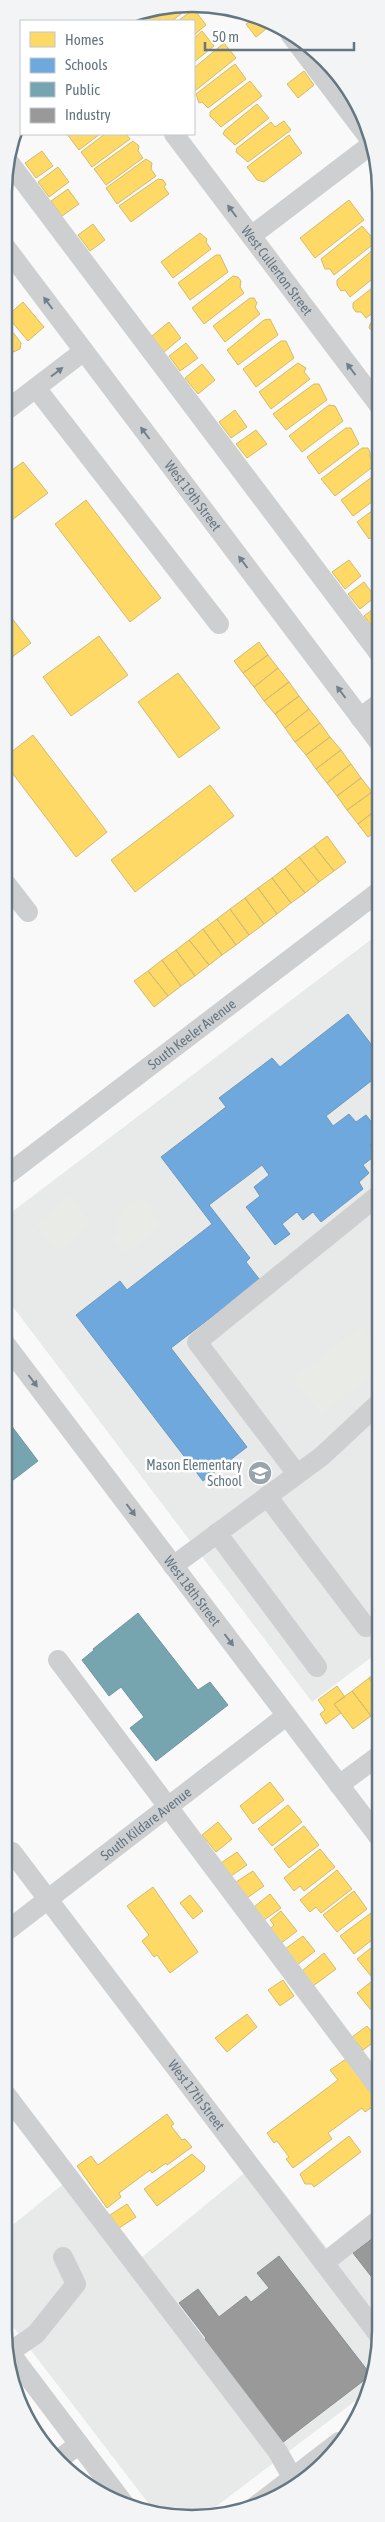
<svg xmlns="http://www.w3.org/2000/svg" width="385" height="2522" font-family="'Asap Condensed',sans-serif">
<rect width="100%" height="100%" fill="#f9f9f9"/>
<path fill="#e8e9e9" d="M381,932V1650L312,1702L4,1295V1218Z
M259,2161L337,2261L381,2228V2342L367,2392L205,2515L180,2518L155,2512L4,2315V2232L67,2181L131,2266Z"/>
<path fill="#e8ebe6" d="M71,1196L92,1224L56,1252L35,1224Z
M142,1197L162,1225L126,1253L113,1238L120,1231L116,1226L122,1208Z
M362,1325L381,1349V1368L321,1414L293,1379Z"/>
<path fill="#ffd966" stroke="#d1bb6f" d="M191,6L172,21H143L157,10Z
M194,9L206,25L194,35V21H178Z
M255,18L268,21L271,25L256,37L246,24Z
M202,31L214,46L194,62V38Z
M224,43L236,58L195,91L194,68Z
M235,64L246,79L208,108L202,102L199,103L196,94Z
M304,71L314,85L298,98L287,84Z
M250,81L262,96L221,127L210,116V112Z
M257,104L269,118L235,145L223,134L225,130Z
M284,121L291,130L248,162L236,152L237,148L271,122L275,127Z
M67,134H100L79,150Z
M105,134H126L130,139L92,167L81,152Z
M289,135L302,153L264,182L257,180L247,167Z
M133,141L139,146L138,151L143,158L106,185L94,169Z
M42,151L53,166L36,178L25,163Z
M146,159L152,163L151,169L156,176L117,204L106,188Z
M58,167L69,182L49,197L38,182Z
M380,176L381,180V193L372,183Z
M158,179L163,180L166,184L164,187L169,194L131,222L119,206Z
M68,189L79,204L62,216L51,201Z
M349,200L364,220L315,258L300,238Z
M93,224L105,240L90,251L78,235Z
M362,226L376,242L334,275L330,269H325L321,259Z
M200,233L207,239L206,242L211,249L173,278L161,262Z
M374,249L381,258V272L350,297L345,290L341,291L337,285V280Z
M216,255H220L228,272L190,300L178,283Z
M233,276L238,277L241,281L240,287L244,293L204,324L192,308Z
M381,281V307L366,318L361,312H356L353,308V303Z
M250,298H254L257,303L255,307L260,314L225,342L213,326Z
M23,302L44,327L28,341L7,316Z
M381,315V340L369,328L370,324Z
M270,319L278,335L238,365L227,350L264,320Z
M169,322L181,338L164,352L152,336Z
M6,323L21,343L20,349L4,356Z
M281,341H286L294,358L256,387L243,369Z
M186,343L198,358L180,371L169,356Z
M298,363L306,368L304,372L310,379L271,409L259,392Z
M202,364L215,380L198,394L185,378Z
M314,384H319L327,400L286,430L273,414Z
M329,405L335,406L343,421L302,452L289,436Z
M235,410L247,427L231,438L219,422Z
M346,428H351L359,444L319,474L307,457Z
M256,430L267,444L247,458L236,444Z
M362,448H368L370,452V457L375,465L335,496L321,479Z
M23,462L48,493L4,526V476Z
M380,471L381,495L353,516L341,500Z
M86,500L161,598L130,622L55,524Z
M381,504V530L369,539L357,522Z
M381,537V554L373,544Z
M349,560L361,576L345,589L332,572Z
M364,582L375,597L360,609L348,594Z
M381,603V630L377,633L364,616Z
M4,608L31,643L4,663Z
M99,636L128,675L71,716L43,677Z
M259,642L268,655L243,673L234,661Z
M268,655L278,668L254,687L243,673Z
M278,668L289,682L264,701L254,687Z
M178,673L220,728L179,758L138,702Z
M289,682L299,696L275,714L264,701Z
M299,696L309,709L285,728L275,714Z
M309,709L320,723L295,742L285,728Z
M320,723L330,737L306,755L295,742Z
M33,735L107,832L76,857L4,762V758Z
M330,737L341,750L316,769L306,755Z
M341,750L351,764L327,783L316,769Z
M351,764L361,778L337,796L327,783Z
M361,778L372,792L347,810L337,796Z
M210,785L234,816L135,892L111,860Z
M372,792L381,806L358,824L347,810Z
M381,806V828L368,837L358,824Z
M327,836L346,862L334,871L314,846Z
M314,846L334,871L319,882L299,857Z
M299,857L319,882L305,893L285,868Z
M285,868L305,893L291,903L272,878Z
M272,878L291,903L277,914L258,888Z
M258,888L277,914L264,924L245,898Z
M245,898L264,924L249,935L230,909Z
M230,909L249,935L236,945L217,919Z
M217,919L236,945L222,955L203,929Z
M203,929L222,955L209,965L189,940Z
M189,940L209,965L195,976L176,950Z
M176,950L195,976L181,986L162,960Z
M162,960L181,986L168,996L148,971Z
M148,971L168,996L154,1007L134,981Z
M381,1669V1693L369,1678Z
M369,1678L381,1693V1708L371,1716L352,1691Z
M337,1686L345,1697L334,1704L341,1713L326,1724L320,1714L325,1710L318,1700Z
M352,1691L371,1716L353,1729L334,1704Z
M270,1782L284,1800L253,1824L240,1806Z
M288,1805L302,1822L272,1846L258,1829Z
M218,1822L232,1839L216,1852L202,1835Z
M304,1826L319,1845L289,1868L274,1849Z
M320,1849L335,1867L304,1891L300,1886L294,1891L284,1878Z
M237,1852L247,1865L231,1876L221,1863Z
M337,1870L352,1889L321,1913L316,1907L310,1912L300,1900Z
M253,1871L264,1886L247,1898L236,1882Z
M153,1887L198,1952L170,1973L157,1955L154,1957L142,1941L149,1935L127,1906Z
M354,1891L367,1909L337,1932L323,1915Z
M270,1894L281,1908L264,1920L254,1907Z
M190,1895L203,1911L193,1919L180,1903Z
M281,1911L297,1931L280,1944L270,1929L274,1925L270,1920Z
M371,1913L381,1926V1933L354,1954L340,1936Z
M303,1936L315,1951L297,1965L285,1949Z
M381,1940V1968L371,1976L357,1959Z
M324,1953L336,1969L313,1986L302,1971Z
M381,1974V2002L371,2010L357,1993Z
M283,1980L294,1996L280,2006L268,1990Z
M247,2014L257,2027L227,2052L215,2038Z
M367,2026L378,2039L363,2050L352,2037Z
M346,2059L379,2102L365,2112L362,2108L328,2133L332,2139L293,2168L286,2159L289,2157L277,2141L274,2143L267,2133L338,2080L330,2070Z
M167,2114L174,2124L171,2126L182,2140L185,2139L192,2147L167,2165L166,2163L152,2173L150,2170L119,2193L121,2197L107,2208L77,2166L91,2156L98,2165Z
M349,2136L361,2152L314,2187L312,2184H305L300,2174Z
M192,2154L205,2166L204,2171L157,2206L144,2189Z
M127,2204L136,2217L119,2228L110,2215Z"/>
<path fill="#6fa8dc" stroke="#6c99c1" d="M348,1014L381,1057V1085L375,1078L326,1116L333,1126L349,1114L356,1122L366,1115L381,1134L370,1145L377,1154L363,1165L369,1173L359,1182L363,1189L321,1222L313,1212L303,1220L297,1212L282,1224L290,1234L275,1245L246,1207L260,1196L254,1187L269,1175L262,1165L209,1205L250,1258L246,1262L260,1280L171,1348L247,1447L203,1481L76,1315L120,1281L127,1290L212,1224L161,1157L226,1107L219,1098L272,1058L280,1067Z"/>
<path fill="#76a5af" stroke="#7197a2" d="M4,1416L38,1461L4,1487Z
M138,1613L198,1690L210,1682L228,1705L156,1761L130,1728L144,1717L121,1687L109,1696L82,1660L94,1650L93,1649Z"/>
<path fill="#999" stroke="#898e92" d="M381,2232V2289L353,2253Z
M279,2256L371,2375L282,2443L203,2341L206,2338L179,2303L198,2289L219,2317L246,2296L251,2302L269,2288L257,2273Z"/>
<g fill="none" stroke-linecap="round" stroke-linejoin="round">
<g stroke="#cecfd0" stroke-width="20">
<path d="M290,34L372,142"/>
<path id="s1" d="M174,134L381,408"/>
<path d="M9,162L381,656"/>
<path d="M251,236L372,144"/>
<path id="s2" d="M4,245L381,745"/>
<path d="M36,388L219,624"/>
<path d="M4,412L84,351"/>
<path d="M360,718L381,702"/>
<path d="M4,881L28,912"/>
<path id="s3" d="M4,1177L381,890"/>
<path id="s4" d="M4,1342L381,1840"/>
<path d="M297,1474L197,1342L381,1193"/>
<path d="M267,1496L366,1627"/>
<path d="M217,1533L317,1667"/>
<path d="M173,1566L322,1456L381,1401"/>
<path d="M58,1660L381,2091"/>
<path d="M339,1785L381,1754"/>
<path id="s5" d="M12,1852L381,2338"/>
<path id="s6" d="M4,1933L286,1716"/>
<path d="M4,2092L278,2452L296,2484"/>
<path d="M324,2263L381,2218"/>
<path d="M8,2350L125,2505"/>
<path d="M10,2352L36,2334L76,2284L63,2257"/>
<path d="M57,2461L79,2444"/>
<path d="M253,2508L339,2442"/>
</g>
<g stroke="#c3c5c6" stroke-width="5.5">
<path id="rail" d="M320,55L348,92"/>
</g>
<use href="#rail" stroke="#fff" stroke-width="4" stroke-dasharray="11" stroke-linecap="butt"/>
</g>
<defs><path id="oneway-solid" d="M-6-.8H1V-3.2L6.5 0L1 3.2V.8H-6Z" transform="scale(1.25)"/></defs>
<g fill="#707f8b">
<use href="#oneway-solid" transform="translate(232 211) rotate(-127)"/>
<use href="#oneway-solid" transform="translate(48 303) rotate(-127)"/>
<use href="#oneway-solid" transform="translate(351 369) rotate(-127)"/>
<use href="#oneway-solid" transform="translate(57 372) rotate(-37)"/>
<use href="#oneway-solid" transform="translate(145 433) rotate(-127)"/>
<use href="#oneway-solid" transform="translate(243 562) rotate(-127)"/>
<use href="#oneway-solid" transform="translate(341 692) rotate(-127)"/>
<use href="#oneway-solid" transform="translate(33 1381) rotate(53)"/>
<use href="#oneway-solid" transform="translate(131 1510) rotate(53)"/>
<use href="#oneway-solid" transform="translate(229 1640) rotate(53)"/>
</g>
<defs>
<g id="school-disc" transform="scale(1.25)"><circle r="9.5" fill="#99a4ac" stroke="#fff"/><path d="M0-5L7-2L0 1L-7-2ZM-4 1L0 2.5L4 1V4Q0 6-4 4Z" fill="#fff"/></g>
</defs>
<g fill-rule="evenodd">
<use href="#school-disc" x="260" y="1473"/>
</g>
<g text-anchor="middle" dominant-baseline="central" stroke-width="5" stroke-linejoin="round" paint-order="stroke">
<g font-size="14" fill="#657683" stroke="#fff">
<text stroke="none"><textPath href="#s1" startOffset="171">West Cullerton Street</textPath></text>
<text stroke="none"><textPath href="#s2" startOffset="314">West 19th Street</textPath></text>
<text stroke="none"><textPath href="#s3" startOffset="236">South Keeler Avenue</textPath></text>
<text stroke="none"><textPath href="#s4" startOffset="312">West 18th Street</textPath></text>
<text stroke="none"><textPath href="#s6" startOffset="179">South Kildare Avenue</textPath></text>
<text stroke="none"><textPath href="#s5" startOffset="305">West 17th Street</textPath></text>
</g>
<g font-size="14" fill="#657683" stroke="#fff" text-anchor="end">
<text x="242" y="1465">Mason Elementary<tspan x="242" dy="16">School</tspan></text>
</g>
</g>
<path d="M0 0H385V2522H0ZM192 12H192A180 180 0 0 1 372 192V2330A180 180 0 0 1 192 2510H192A180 180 0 0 1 12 2330V192A180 180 0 0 1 192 12Z" fill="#f3f4f5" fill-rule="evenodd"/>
<path fill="none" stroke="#657683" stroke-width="2.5" d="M192 12H192A180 180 0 0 1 372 192V2330A180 180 0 0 1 192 2510H192A180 180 0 0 1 12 2330V192A180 180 0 0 1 192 12Z"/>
<rect x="20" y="20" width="175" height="115" fill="#ffffff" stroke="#c1c8cd"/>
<rect x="30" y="32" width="25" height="15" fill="#ffd966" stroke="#c1c8cd"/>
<text x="65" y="45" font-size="15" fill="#657683">Homes</text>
<rect x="30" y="58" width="25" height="15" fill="#6fa8dc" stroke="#c1c8cd"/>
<text x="65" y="70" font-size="15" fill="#657683">Schools</text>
<rect x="30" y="82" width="25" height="15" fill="#76a5af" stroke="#c1c8cd"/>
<text x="65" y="95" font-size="15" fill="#657683">Public</text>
<rect x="30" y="108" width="25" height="15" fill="#999999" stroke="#c1c8cd"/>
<text x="65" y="120" font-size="15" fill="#657683">Industry</text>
<path d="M205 42v8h149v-8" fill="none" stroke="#657683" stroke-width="2.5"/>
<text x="212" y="42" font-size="15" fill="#657683" stroke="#ffffff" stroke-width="4" paint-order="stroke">50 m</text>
</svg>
